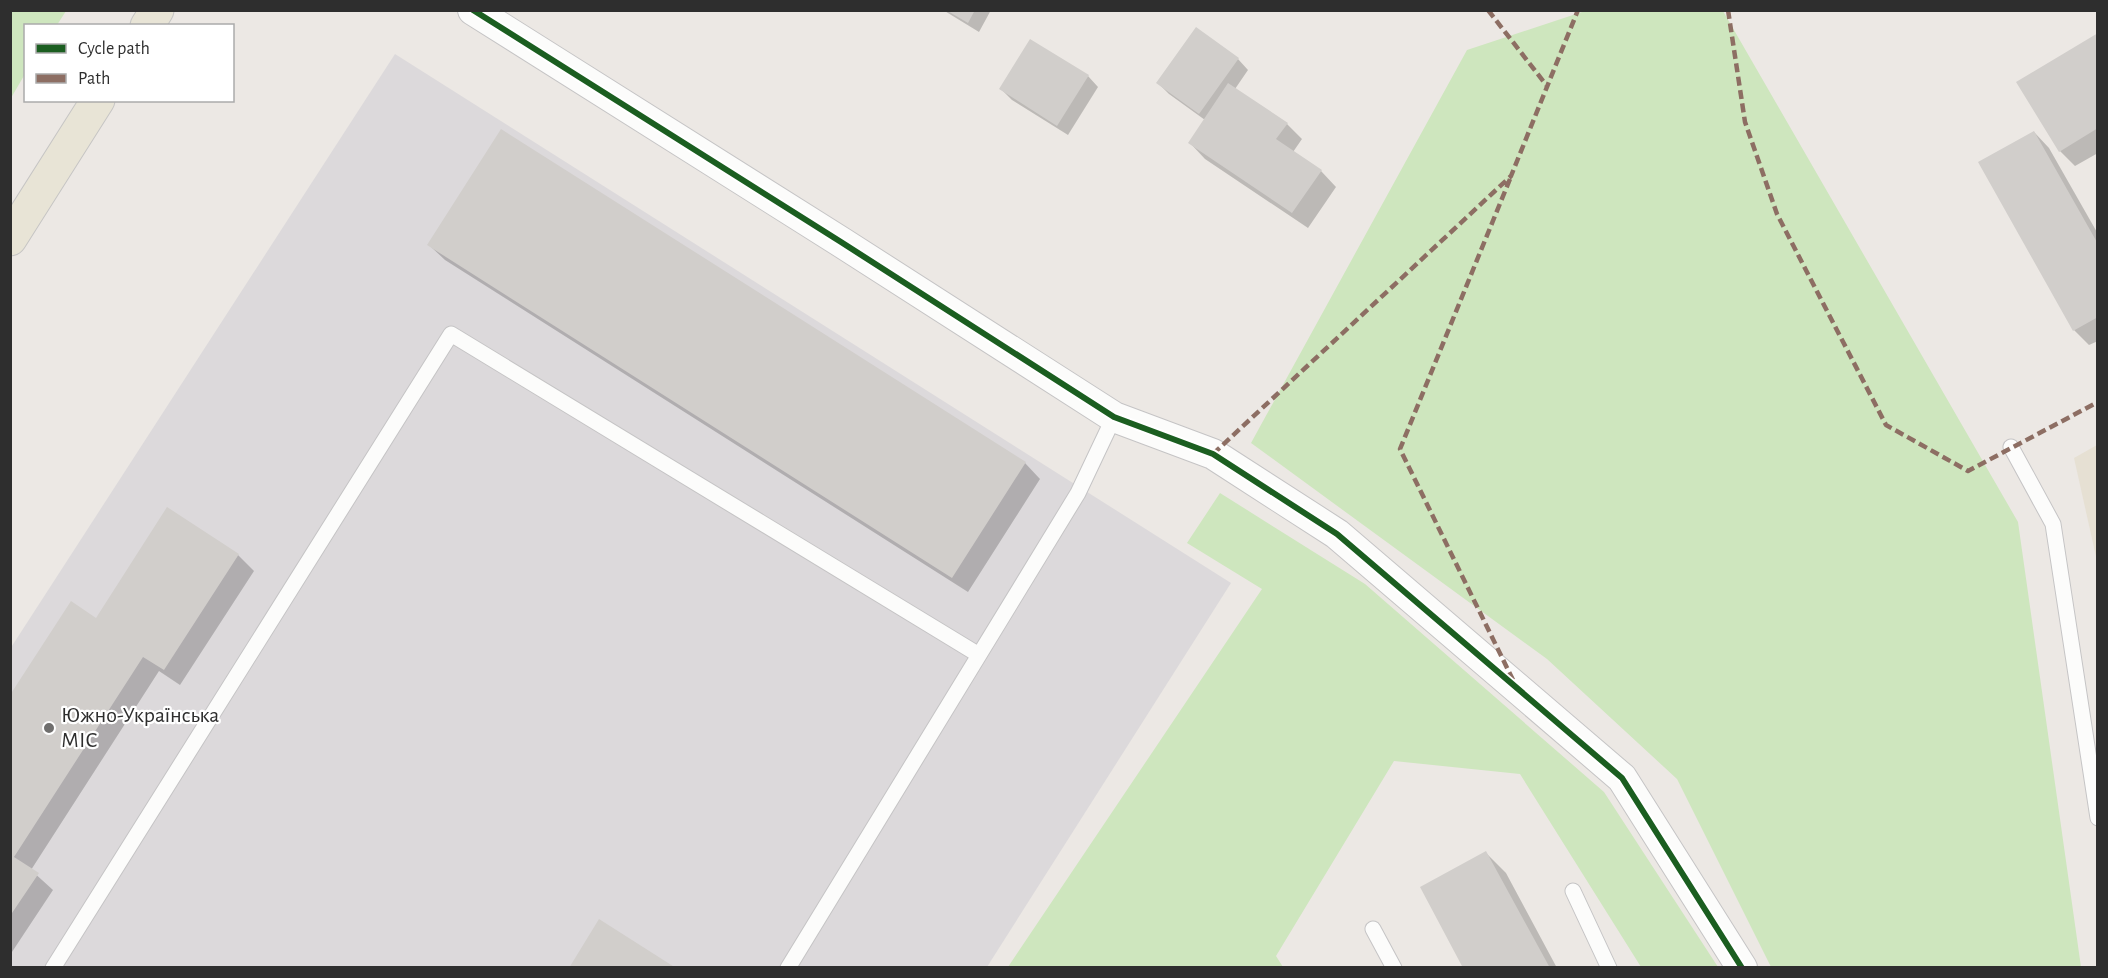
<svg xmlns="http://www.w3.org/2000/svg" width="2108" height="978" font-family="'Alegreya Sans',sans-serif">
<rect width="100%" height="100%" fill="#ece8e4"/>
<path fill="#dcd9db" d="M395,54L1231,583L987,967H11L10,649Z"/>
<path fill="#e6e0d3" d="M2097,445V561L2074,458Z"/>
<path fill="#cee6be" d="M11,10L66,11L57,25L26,26L25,74L11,98Z
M1585,11H1723L2018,522L2081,967H1771L1677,779L1547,659L1251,443L1467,50Z
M1220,493L1365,584L1604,792L1718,967H1641L1520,774L1394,761L1276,956L1283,967H1008L1262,589L1187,543Z"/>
<path fill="#0003" d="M943,10H991L979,32Z
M2098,34V153L2075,166L2060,151Z
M1238,59L1248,70L1235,89L1287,124L1302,139L1293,152L1321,171L1336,187L1308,228L1205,159L1190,143L1205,120L1169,94L1158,83Z
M1088,76L1098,87L1068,135L1012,100L1001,89Z
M2034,132L2049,148L2098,234V341L2089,345L2074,330Z
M429,245L1025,463L1040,479L968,592L445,260Z
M168,510L238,555L254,571L180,685L159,671L31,870L53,890L10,955V698L96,620Z
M1486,853L1506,873L1557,968H1465Z"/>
<path fill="#d1cecb" d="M946,10H975L968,23Z
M1196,27L1239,58L1199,114L1156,83Z
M2098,33V128L2059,152L2016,82Z
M1030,39L1089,75L1057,126L999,89Z
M1228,83L1288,123L1276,139L1322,170L1292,213L1188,143Z
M501,129L1026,462L952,578L427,245Z
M2034,131L2098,244V317L2073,331L1978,162Z
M167,507L239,554L164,670L143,657L14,857L39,873L10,916V695L71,601L96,618Z
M1486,851L1550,968H1463L1420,887Z
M599,919L676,968H569Z"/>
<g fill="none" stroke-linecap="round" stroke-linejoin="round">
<g stroke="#c5c4c5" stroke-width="17">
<path id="service" d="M2011,447L2053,524L2098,818
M1573,891L1609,968
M1373,929L1394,968
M53,968L451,334L979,655
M788,968L1078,493L1114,417"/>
</g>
<g stroke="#c5c4c5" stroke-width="32">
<path id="minor" d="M473,10L841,242L1114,417L1213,454L1337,534L1622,778L1742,968"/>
</g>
<g stroke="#c6c5c4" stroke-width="35">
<path id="primary" d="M147,26L157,10
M10,239L98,100"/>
</g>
<use href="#service" stroke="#fcfcfb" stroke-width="15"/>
<use href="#minor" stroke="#fcfcfb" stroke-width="30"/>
<use href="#primary" stroke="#e8e4d6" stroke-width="33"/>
<path stroke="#8d6e63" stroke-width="4.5" stroke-dasharray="9 4.5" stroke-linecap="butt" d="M1488,10L1547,86
M1728,10L1745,122L1777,214L1886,425L1968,471L2098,402
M1510,179L1400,449L1513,680
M1213,454L1511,176L1578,10"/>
<g stroke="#fff" stroke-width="10">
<path id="cycleway" d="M473,10L841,242L1114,417L1213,454L1337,534L1622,778L1742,968"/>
</g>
<use href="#cycleway" stroke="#1b5e20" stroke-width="6"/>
</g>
<circle fill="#706f6e" stroke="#fff" stroke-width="2" cx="49" cy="728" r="6"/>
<g text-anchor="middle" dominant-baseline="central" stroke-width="4.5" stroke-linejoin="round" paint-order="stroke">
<g font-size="22" fill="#2e2e2e" stroke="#fff" text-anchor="start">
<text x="61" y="715">Южно-Українська<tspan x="61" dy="25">МІС</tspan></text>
</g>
</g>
<rect width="2108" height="978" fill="none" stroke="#2e2e2e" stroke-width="24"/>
<rect x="24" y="24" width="210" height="78" fill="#ffffff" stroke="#ababab" stroke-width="1.5"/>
<rect x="36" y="44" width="30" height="9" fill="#1b5e20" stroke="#ababab" stroke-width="1.5"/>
<text x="78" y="54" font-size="18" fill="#2e2e2e">Cycle path</text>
<rect x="36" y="74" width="30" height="9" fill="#8d6e63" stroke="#ababab" stroke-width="1.5"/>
<text x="78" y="84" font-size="18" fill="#2e2e2e">Path</text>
</svg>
